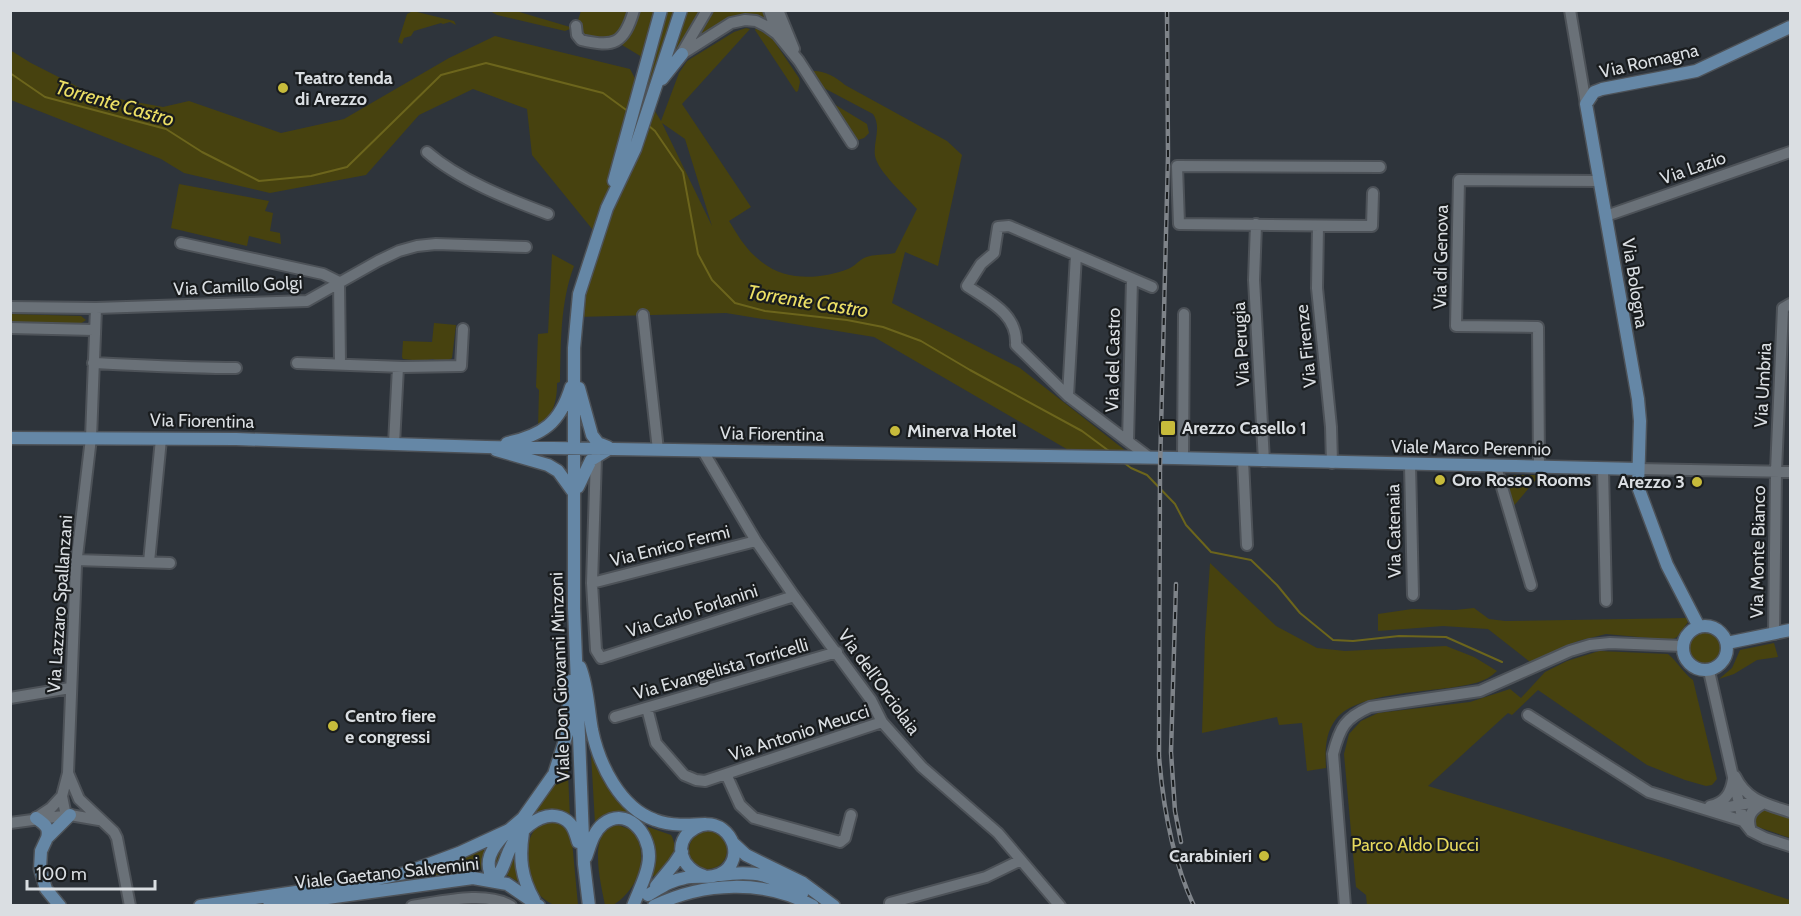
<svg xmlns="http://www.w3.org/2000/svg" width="1801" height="916" font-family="Cabin,sans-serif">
<rect width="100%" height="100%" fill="#2e343b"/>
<path fill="#47420f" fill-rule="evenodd" d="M413,11L454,21L456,25L450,22L443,24L441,23L414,31L411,36L404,38L402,44L398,42L407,14Z
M490,11H516L570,27V29L565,31L497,15Z
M581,11H778L777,34L745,20L682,54L650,103L661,121L679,73L687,61L734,32L746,28L750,29L682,104L751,207L729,221C737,234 745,248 757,258C782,282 819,280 848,269C854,267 858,261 864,258C872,254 886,255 895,253L917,209C906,196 878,172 875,156C873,141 882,128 873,114L822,87L812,71C824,70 836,77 845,85L947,141L962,155L938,266L905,252L892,303L1020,368L1126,451H1070L874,337L726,313L577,317L597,235L532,155L527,109L473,89L419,115L366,175L270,193L184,173L161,159L11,100L10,50L31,63L92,94L163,107L189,101L281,133L344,119L449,58L495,36L630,69L639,86L647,60L617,42L581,40L576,26ZM662,123L685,139L712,226Z
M756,28L772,38L799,78L800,82L798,91L796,92L755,30Z
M834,104L867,124L869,133L864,138L858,140Z
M179,184L269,201L265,211L273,213L270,231L280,233L281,244L249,236L247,246L171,228Z
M552,254L574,266C560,303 561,343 560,382L557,383C557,403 553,415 538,428L539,390L536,387L538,334L548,333Z
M11,314L81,316L86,320L80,324L11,322Z
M434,323L456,325L452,358C446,362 440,363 433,359L422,361L403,359L402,357L403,341L432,342Z
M1508,475H1540L1512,508L1506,480Z
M1210,563L1276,626L1317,648L1345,651L1446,646L1474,657L1497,671C1485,683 1471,684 1455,687C1424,692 1357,693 1336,719C1325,733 1325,751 1326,768L1307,771L1302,723L1279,725L1277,717L1202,733L1205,637Z
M1474,608L1489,619L1505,621L1687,618L1688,622L1677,637L1671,640L1606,634L1578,641L1530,662L1488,629L1443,626L1378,631V614L1412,609L1455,610Z
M1689 648a17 17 0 1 1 34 0a17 17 0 1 1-34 0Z
M1774,643L1778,657L1757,660L1734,674L1719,679L1732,668L1740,650Z
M1599,651L1668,654C1678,662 1683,673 1693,680L1717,779L1712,785L1706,786L1685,780L1647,765L1538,690L1512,715L1508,713L1428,786L1671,860L1790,900V905H1367L1366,895L1356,887L1344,754L1349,734L1361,721L1378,713L1470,702L1510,689L1521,698L1545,672L1567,661Z
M567,749L570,819L547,811L493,872L495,854Z
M591,754C601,779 613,797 633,815L612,813L595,823Z
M1766,809L1790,817V838L1755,826L1753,820L1759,810Z
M552,821C563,824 568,830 572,841L578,905C571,905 561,907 554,905C522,891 517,845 541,822Z
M618,825L634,831C649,857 639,889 613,905H605C601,883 586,829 618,825Z
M648,827L671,835C681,851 667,873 649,878Z
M689 850a19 19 0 1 1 38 0a19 19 0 1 1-38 0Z
M486,844L481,870L403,879Z
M514,849L520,883L505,874Z"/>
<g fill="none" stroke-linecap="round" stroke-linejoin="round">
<path stroke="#6c651c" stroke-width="2" d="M10,73L45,97L166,129L202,152L259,181L311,176L347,167L441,75L486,63L603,93L629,112
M649,126L655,131L683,172L698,254L712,280L735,303L765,311L847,320L883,327L921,341L970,370L1082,431L1109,451
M1123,462L1131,468L1147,475L1175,504L1186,525L1211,552L1251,560L1277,585L1300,613L1333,640L1353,641L1399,636L1446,637L1502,662"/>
<g stroke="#4d5258" stroke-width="14">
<path id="minor" d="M769,10L777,34
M778,10L794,49
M1570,10L1586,104
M576,26L577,35L581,40C614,48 624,44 634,10
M683,51L707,10
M682,54L731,23L745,20L756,21L766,26L777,34L799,61L852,143
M427,152C459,180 508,199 548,214
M1373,193L1372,226L1179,224L1177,166L1380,167
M1606,216L1790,152
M1256,224L1254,280L1264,461
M1318,226L1317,288L1331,427L1332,463
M181,243L323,274L339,282L340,364
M10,307L96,308L307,301L378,261L399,251L417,246L436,244L526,247
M643,315L658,450
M10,328L94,330
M93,363C141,365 188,368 236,368
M297,363L403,367L461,366L463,329
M1068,396L1076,255
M1128,441L1132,279
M394,444L398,367
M703,451L756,541L794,596L871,700L882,722L922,767L998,833L1060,906
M596,457L592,583L596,650L601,658L794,596
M1150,458L1068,396L1016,345C1018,314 989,301 967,286L981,264L994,253L998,227L1009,226L1152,287
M1183,458L1184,314
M1243,460L1247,545
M1410,465L1413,595
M1496,467L1531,585
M1539,467L1538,327L1456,326L1459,180L1600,181
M1603,468L1606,601
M1638,469L1790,472
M76,560L170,563
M149,562L161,439
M592,583L756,541
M1774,634L1776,471L1783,308L1790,304
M1709,671L1743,821L1751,831
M10,698L70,688
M647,708L656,743L684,775L696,780L705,781L882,722
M1528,715L1649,792L1743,821
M615,717L837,652
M68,773L79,799L114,832L117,838L130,906
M726,774L740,805L754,818L840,842L845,838L851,815
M1735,776C1747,801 1767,804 1790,812
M1762,804C1751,810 1746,817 1751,831L1765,838L1790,846
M1710,806C1725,803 1731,793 1733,779
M1713,810L1750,803H1762
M70,815L65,811L62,796L68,773L76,565L91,438L96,308
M36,818L51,808L62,796
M10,823L70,815L99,820
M890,903L986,877L1021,860
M412,906C440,902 486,890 511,906
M1345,906L1333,754C1340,727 1345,718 1370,707L1480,691L1570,651L1590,645L1610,643L1682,646"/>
</g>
<g stroke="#4d5258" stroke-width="15">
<path id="major" d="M662,79L682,54
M614,181L661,10
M579,388L592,435L598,443L608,447
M10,438L236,439L486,447L1174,458L1638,469
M507,443C543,435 560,423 571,387
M496,450L548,465L558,471L574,493
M578,487L591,460L609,449
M1683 648a22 22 0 1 1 44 0a22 22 0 1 1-44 0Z
M1699,627L1667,565L1638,487L1640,421L1638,399L1586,104L1594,92L1602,89L1696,71L1790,27
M1727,643L1790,630
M580,667C588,687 588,708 592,730C599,764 620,808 655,820C671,826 689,825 705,824
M36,818C44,824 50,827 47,838
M523,832C519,858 521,877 534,900
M733,843L746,855L803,883L834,906
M586,857C590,846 593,832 603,824C627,806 649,833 649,856C649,872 639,890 633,906
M720,875C758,870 769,875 802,894
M494,880C503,872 504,862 509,851C516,834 539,810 560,817C572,821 575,831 578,842
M494,880C482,862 492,848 505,834
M656,886L674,864L682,852
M648,895C660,888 671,880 685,878C699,875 713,880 725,871C749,851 722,812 695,828C671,842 681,869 704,876
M60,906L46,889L40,869L41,851L47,838L70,815
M200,906L364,882L405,873L459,853L509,830L523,818L554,774L567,734L570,681
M269,906L473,878L507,884L539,906
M589,906L584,864L574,608V348L579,294L607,208L635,149L681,10
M654,906C703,882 765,879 813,906"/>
</g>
<use href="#minor" stroke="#6a7178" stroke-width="10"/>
<use href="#major" stroke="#6587a6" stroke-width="12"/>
<g stroke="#7e8389" stroke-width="4.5">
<path id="rail" d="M1167,10L1168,156L1160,469L1159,756C1163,807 1172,859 1194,906
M1176,584L1171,752L1175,811L1181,842"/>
</g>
<use href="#rail" stroke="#191c1e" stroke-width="2" stroke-dasharray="7" stroke-linecap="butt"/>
</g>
<g fill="#c7bb3b" stroke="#191c1e" stroke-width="2">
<circle cx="283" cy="88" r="6"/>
<rect x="1160" y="420" width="16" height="16" rx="3"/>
<circle cx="895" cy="431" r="6"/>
<circle cx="1440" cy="480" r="6"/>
<circle cx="1697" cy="482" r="6"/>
<circle cx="333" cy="726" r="6"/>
<circle cx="1264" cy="856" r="6"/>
</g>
<g text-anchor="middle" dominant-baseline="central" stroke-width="4.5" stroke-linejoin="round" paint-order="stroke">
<g font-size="18" fill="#dadee2" stroke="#191c1e">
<text transform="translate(1649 61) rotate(-13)">Via Romagna</text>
<text transform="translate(1693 168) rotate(-19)">Via Lazio</text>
<text transform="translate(1441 257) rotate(-89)">Via di Genova</text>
<text transform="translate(1635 283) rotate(81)">Via Bologna</text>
<text transform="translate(238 286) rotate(-3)">Via Camillo Golgi</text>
<text transform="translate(1241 344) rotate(-93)">Via Perugia</text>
<text transform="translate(1306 346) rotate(-96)">Via Firenze</text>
<text transform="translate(1113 360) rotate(-89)">Via del Castro</text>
<text transform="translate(1763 385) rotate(-87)">Via Umbria</text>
<text transform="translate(202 421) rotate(1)">Via Fiorentina</text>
<text transform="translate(772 434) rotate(1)">Via Fiorentina</text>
<text transform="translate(1471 448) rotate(1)">Viale Marco Perennio</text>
<text transform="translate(1394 531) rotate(-91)">Via Catenaia</text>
<text transform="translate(670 546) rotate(-14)">Via Enrico Fermi</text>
<text transform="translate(1758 552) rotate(-89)">Via Monte Bianco</text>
<text transform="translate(60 604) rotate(-86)">Via Lazzaro Spallanzani</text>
<text transform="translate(692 611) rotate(-18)">Via Carlo Forlanini</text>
<text transform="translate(721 669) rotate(-16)">Via Evangelista Torricelli</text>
<text transform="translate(560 677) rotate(-92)">Viale Don Giovanni Minzoni</text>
<text transform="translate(879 682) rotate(54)">Via dell'Orciolaia</text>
<text transform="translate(799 733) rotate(-18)">Via Antonio Meucci</text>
<text transform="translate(387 873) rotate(-6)">Viale Gaetano Salvemini</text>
</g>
<g font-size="18" font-weight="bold" fill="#dadee2" stroke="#191c1e" text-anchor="start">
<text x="295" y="78">Teatro tenda<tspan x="295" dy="21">di Arezzo</tspan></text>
<text x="1182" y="428">Arezzo Casello 1</text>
<text x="907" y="431">Minerva Hotel</text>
<text x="1452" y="480">Oro Rosso Rooms</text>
<text x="1685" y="482" text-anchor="end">Arezzo 3</text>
<text x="345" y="716">Centro fiere<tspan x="345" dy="21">e congressi</tspan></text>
<text x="1252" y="856" text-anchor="end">Carabinieri</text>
</g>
<g font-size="18" fill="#e6d95d" stroke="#191c1e">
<text x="1415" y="845">Parco Aldo Ducci</text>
</g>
<g font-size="20" font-style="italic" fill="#ede065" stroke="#191c1e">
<text transform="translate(115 103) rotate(16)">Torrente Castro</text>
<text transform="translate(808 301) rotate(9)">Torrente Castro</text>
</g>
</g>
<rect width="1801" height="916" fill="none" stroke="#dadee2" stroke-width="24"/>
<path d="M27 880v9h128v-9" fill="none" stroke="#dadee2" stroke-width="3"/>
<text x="36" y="880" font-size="18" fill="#dadee2" stroke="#191c1e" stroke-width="4.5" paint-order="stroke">100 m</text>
</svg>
